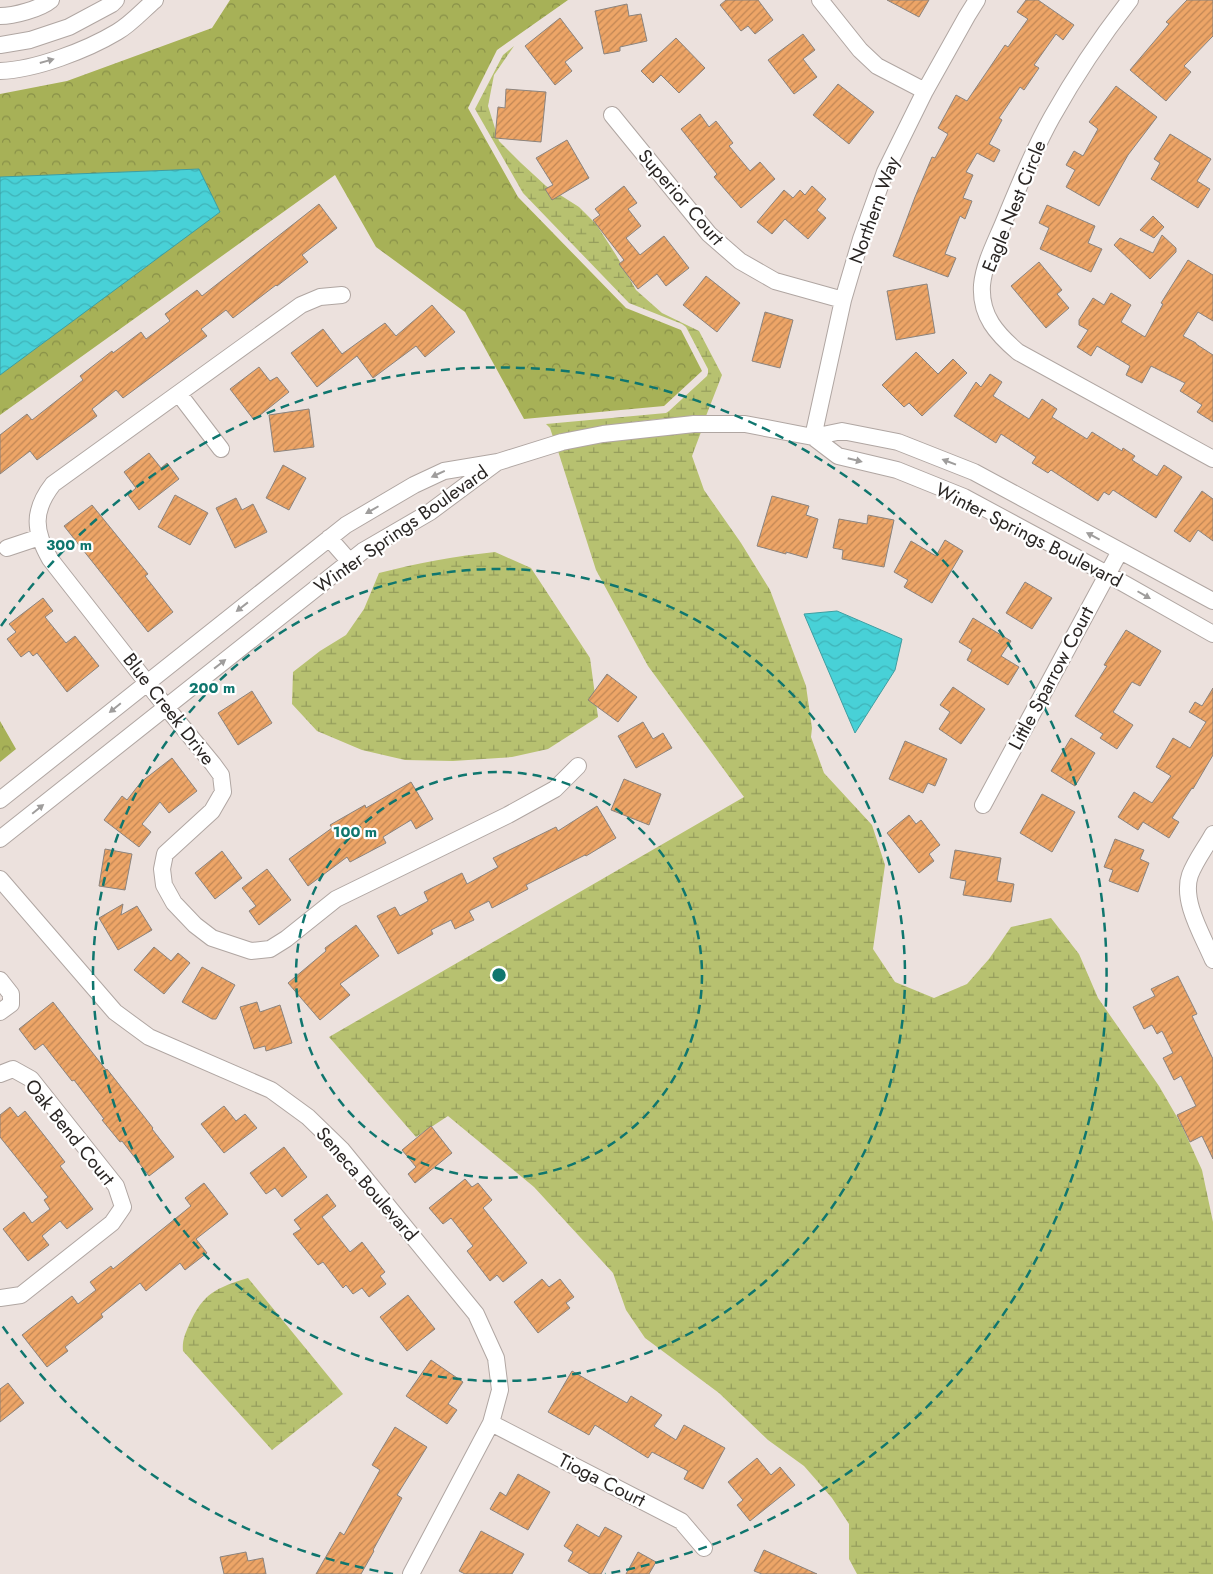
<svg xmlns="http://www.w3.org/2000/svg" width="1213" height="1574" font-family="Jost,sans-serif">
<defs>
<pattern id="forest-crowns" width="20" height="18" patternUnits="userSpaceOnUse" patternTransform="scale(1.25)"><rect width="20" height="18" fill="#a7b157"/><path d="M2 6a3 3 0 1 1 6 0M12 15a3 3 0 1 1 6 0" fill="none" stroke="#889048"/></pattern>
<pattern id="wetland-marsh" width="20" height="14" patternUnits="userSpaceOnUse" patternTransform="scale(1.25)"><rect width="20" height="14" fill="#b7c170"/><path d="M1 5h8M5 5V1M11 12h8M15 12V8" fill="none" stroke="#959d5c"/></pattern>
<pattern id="water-waves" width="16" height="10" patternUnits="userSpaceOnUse" patternTransform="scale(1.25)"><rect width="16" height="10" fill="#48d1d7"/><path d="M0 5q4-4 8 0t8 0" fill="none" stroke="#3fb3b8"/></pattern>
<pattern id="building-hatch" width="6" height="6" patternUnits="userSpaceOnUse" patternTransform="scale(1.25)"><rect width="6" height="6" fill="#eda567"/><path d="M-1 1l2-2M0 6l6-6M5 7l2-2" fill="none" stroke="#c08655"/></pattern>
</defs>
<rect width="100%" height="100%" fill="#ece1dd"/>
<path fill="url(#forest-crowns)" d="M230,0H568L497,50L468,108L518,197L626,308L681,330L702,371L664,406L524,419L465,312L376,247L335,175L0,415V94L67,81L212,28Z
M0,721L16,749L0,762Z"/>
<path fill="url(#wetland-marsh)" d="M514,46L494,75L488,106L499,141L521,163L546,186L579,207L596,224L616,255L636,290L662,313L699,331L722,375L706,416C654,417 603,426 553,437L550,428L546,424L666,413L669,411L707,376L708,373V369L686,327L682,324L629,303L523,193L475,109L503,55Z
M701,432L692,456L704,490L741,543L770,590L806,686L812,728L811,737L824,773L872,825L885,865L873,949L895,982L934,998L967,984L989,959L1011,927L1051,918L1079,954L1098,998L1159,1086L1181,1124L1202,1170L1213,1222V1574H857L849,1559V1524L832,1498L804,1466L768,1440L719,1393L645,1338L626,1310L613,1273L534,1187L448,1116L416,1137L329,1037L744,797L648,666L596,570L558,451C604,438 653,435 701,432Z
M495,552L531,568L590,658L598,717L548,749L512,757L453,761L405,760L362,750L317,731L292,704L293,672L320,651L346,635L364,609L379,573C418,563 456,556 495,552Z
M248,1278L343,1394L272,1450L183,1351C182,1341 185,1334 189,1325C203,1293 216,1288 248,1278Z"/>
<path fill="url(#water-waves)" stroke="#3f9ea1" d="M199,169L220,212L0,375V177Z
M837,611L902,639L895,670L855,733L804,614Z"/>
<path fill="url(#building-hatch)" stroke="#8b837d" d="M726,0H758L773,20L755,34L748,26L741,31L720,5Z
M887,0H929L919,17Z
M1026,0H1038L1074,25L1063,40L1056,34L1034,65L1039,68L1024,90L1020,87L999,118L1002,120L989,144L1000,150L994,162L977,153L966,172L973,175L963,198L972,201L965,219L960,216L945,254L956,258L948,277L893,256L915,197L932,157L935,158L948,134L938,128L956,95L967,101L1005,45L1008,47L1028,19L1017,12Z
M1187,0H1213V36L1184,66L1191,72L1166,101L1130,70L1169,24L1166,22Z
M627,4L629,16L641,14L647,41L620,47V51L604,54L595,11Z
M560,18L583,48L565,62L572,71L555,85L525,46Z
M803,34L815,50L803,59L817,77L794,94L768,60Z
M676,38L705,68L679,93L661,75L653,83L641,71Z
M838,84L874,112L849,144L813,115Z
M1116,86L1157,117L1128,155L1099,206L1066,187L1075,170L1066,165L1074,151L1083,156L1098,129L1089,122Z
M506,89L546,92L541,142L495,138L498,107L505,108Z
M700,114L709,127L716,121L733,143L729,146L750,171L760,162L775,179L741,208L714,177L717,174L681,129Z
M1170,134L1211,159L1197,181L1210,189L1198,208L1151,179L1160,163L1154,159Z
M567,140L589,178L552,200L545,189L553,185L536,158Z
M624,186L637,203L628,209L641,226L626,238L640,255L664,236L689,268L666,286L657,274L638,289L619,264L624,260L593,220L600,215L595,209Z
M812,186L826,199L817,210L826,218L808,239L785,219L772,234L757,222L784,190L793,198L800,190L805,195Z
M319,204L337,228L302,255L308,262L277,286L276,285L233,318L226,310L201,329L207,336L123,398L116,390L92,409L97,416L37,460L30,451L0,474V435L27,414L32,420L83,380L80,376L112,351L113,353L141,332L146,339L170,321L165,314L197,290L202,296Z
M1047,205L1095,226L1088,243L1102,249L1091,272L1040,249L1049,228L1039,223Z
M1153,216L1164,227L1154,238L1140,230Z
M1162,235L1176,248V252L1150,279L1114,245L1120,238L1153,253Z
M1188,260L1213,275V321L1198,312L1183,336L1196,343V344L1213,355V422L1197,412L1202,405L1180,391L1185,383L1151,366L1142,383L1126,375L1130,366L1097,346L1091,356L1077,347L1088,330L1079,325V320L1093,298L1104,305L1111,293L1131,305L1121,322L1145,337L1163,304L1161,303Z
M1039,262L1062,290L1057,294L1069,308L1046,328L1011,286Z
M706,276L740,303L717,332L683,305Z
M927,284L935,333L896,340L887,291Z
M432,305L455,332L425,357L416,346L373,378L357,356L317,387L291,353L323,329L342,354L385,323L396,336Z
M765,312L793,320L780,368L752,361Z
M916,352L938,374L953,359L967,373L922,416L909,403L904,407L882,385Z
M259,367L270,381L277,377L289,392L254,420L230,389Z
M990,374L1002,382L993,396L1029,419L1042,399L1057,409L1052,417L1087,439L1092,432L1122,451L1123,448L1135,456L1132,460L1157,476L1164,465L1182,477L1156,518L1113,490L1109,495L1104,492L1098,501L1051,470L1048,473L1032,463L1036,457L1001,434L996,443L954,416L976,382L981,387Z
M309,409L314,447L274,452L269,415Z
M149,453L161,468L167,463L179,479L139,510L128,495L136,488L124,472Z
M283,465L306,478L289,510L266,498Z
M1202,491L1213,499V541L1198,530L1190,542L1174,531Z
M175,495L208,513L190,545L158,527Z
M772,496L809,506L806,515L818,519L807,558L786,552V554L757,546Z
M236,498L242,510L253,504L267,532L235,548L216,508Z
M92,505L148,574L145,576L173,612L148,632L64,526Z
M868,515L894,520L884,567L842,559L843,550L833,548L839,519L867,524Z
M945,540L963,551L932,603L904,587L908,580L894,572L911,541L936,556Z
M1025,582L1052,598L1032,629L1006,613Z
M43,598L53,611L45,617L66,643L75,636L99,666L67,692L37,653L33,656L29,651L21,657L7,639L16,632L9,624Z
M973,618L1011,641L1001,656L1019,667L1008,685L967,660L972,650L959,642Z
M1126,630L1161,651L1140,686L1132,682L1113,712L1133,725L1117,749L1100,738L1103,734L1075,716L1107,666L1104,665Z
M607,674L637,697L618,722L588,700Z
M953,687L985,709L961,744L939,729L950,712L940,705Z
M1213,688V755L1193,789L1192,788L1172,818L1179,822L1169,838L1143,822L1138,830L1118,817L1134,792L1152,803L1171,776L1156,767L1173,738L1190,748L1206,722L1189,712L1195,702L1202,706Z
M252,691L272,723L238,745L218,713Z
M643,722L653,739L663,733L672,748L636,768L618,736Z
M1071,738L1095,753L1075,786L1051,771Z
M905,741L947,759L935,786L928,783L923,793L889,779Z
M172,758L197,791L169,813L160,802L142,824L151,832L139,847L104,820L122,796L127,800L141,782Z
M624,779L661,794L649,825L611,810Z
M411,782L433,819L416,829L411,820L383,837L386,843L350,862L347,857L308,886L289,859L332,828L330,825L365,805L366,808Z
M1042,794L1075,812L1052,852L1020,833Z
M597,806L616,838L586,856L585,855L526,885L528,889L492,908L489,901L469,911L474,920L455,929L451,920L431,930L433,934L398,954L377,916L395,907L400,916L428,901L424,892L462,873L467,884L498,867L493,858L556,827L558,831Z
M909,815L916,824L921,820L940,845L929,854L934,861L919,873L887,833Z
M1115,839L1144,850L1140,859L1149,863L1138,892L1109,881L1113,870L1104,867Z
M105,849L132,854L125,890L99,886Z
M955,850L1001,858L997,881L1014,884L1011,902L963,895L966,881L950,878Z
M222,851L242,878L215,899L195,873Z
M267,869L291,900L259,925L249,911L256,906L242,888Z
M123,904L121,915L137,906L152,930L118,950L99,918Z
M356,925L379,956L340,984L350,995L320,1020L288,983L326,951L325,948Z
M154,947L171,961L178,953L190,963L164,994L134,970Z
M202,967L235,985L216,1019H212L182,1002Z
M1178,976L1197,1014L1192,1016L1213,1059V1159L1202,1136L1190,1142L1177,1115L1196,1106L1181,1076L1174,1080L1163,1058L1173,1053L1162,1031L1157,1034L1152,1025L1144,1029L1133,1007L1155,996L1151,989Z
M53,1002L106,1070L107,1069L153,1128L152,1129L174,1157L149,1176L122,1141L120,1142L102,1120L104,1119L74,1080L72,1081L43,1044L35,1050L19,1029Z
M257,1002L260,1012L280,1005L292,1043L266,1051L265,1046L254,1049L240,1007Z
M224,1106L236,1121L245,1114L257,1128L224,1153L201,1124Z
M10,1107L18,1117L25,1111L65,1162L60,1166L93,1209L67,1229L60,1221L42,1236L49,1245L28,1261L3,1229L24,1212L32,1223L50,1209L44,1200L48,1197L0,1137V1115Z
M431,1126L452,1153L415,1183L408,1174L416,1167L402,1150Z
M284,1147L307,1177L282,1197L275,1188L266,1194L250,1173Z
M465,1179L472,1187L478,1183L492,1200L483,1208L527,1263L503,1282L497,1275L490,1281L467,1251L473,1246L451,1218L443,1224L429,1208Z
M204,1183L228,1214L196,1239L207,1253L185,1270L180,1263L146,1291L140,1283L101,1314L103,1317L65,1347L68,1351L47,1367L22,1335L72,1296L78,1304L96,1290L90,1282L111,1266L113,1269L191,1206L185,1198Z
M327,1194L336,1206L322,1217L350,1252L362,1242L385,1272L380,1276L386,1284L369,1297L362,1288L353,1294L346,1285L343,1288L323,1262L318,1265L293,1234L301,1229L294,1220Z
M542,1279L549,1287L560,1279L574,1297L566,1303L570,1308L538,1333L514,1302Z
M408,1295L435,1329L407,1351L380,1317Z
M431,1360L463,1382L448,1404L457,1410L447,1424L406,1396Z
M572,1371L627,1403L631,1396L662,1415L654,1426L676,1440L684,1425L725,1448L703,1489L684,1479L688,1471L652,1452L648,1458L595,1425L589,1435L548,1412Z
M8,1383L24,1403L0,1422V1389Z
M395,1427L427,1447L397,1495L402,1498L373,1550L374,1551L361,1574H316L340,1532L344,1535L380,1470L372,1465Z
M757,1458L771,1475L780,1467L795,1485L750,1521L737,1505L743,1500L728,1482Z
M518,1474L550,1492L528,1530L490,1509L500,1492L506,1496Z
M577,1524L599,1537L605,1527L622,1536L601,1574H590L568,1561L573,1552L564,1546Z
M481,1531L524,1554L512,1574H465L459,1571Z
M764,1550L817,1574H762L754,1571Z
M246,1552L248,1561L263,1558L266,1574H224L220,1557Z
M638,1552L656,1562L649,1574H626Z"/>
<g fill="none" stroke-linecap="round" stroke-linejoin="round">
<g stroke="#b0a6a2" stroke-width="18">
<path id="minor" d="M820,0L860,50L877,66L925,91
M1130,0C1101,37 1075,76 1052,117C1033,151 1018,188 1003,224C995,243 984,264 982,285C980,316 997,334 1018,352L1213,459
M0,16C14,16 40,9 51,0
M0,45L30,40L69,27L112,4L116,0
M0,71C35,70 87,50 117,32C131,24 143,10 155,0
M612,115L709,234L740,261L775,281L843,300
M342,295L320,297L301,305L53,484C32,511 34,531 50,559L166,707L213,764L221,775L223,792L212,811L165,854L162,869L164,885L174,903L195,925L212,938L251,951L270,949L286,939L336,899L508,815L555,789L578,766
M179,394L221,449
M813,437L843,300L861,239L885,172L925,91L967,16L977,0
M813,437L838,456L897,470L964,497L1107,574L1213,634
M329,538L350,562
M7,548L40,537
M0,800L346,525L414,485L444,471L498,462L562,442L603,434L694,424H745L813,437L842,431L898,442L974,472L1213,601
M983,805L1120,551
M1213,834C1206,847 1195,861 1190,875C1181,901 1203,936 1213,960
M0,839L363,551L430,512L496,463
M0,879L115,1012L149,1037L271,1090L308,1117L342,1150L476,1314L496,1358L500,1390L491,1423L411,1574
M0,980L11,994V1004L0,1012
M0,1074L13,1069L31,1079L116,1186L123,1207L112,1223L21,1295L0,1298
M491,1423L681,1521L704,1548"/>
</g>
<use href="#minor" stroke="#fff" stroke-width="16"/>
</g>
<defs><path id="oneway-solid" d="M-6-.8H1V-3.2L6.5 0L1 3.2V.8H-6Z" transform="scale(1.25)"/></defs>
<g fill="#9f9d9c">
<use href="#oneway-solid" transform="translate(47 61) rotate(-16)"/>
<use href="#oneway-solid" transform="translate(855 460) rotate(14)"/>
<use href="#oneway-solid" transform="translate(949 462) rotate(-159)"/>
<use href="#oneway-solid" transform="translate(438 474) rotate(155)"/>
<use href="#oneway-solid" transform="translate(372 510) rotate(150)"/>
<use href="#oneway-solid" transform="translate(1093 536) rotate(-152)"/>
<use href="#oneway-solid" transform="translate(1144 595) rotate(30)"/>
<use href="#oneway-solid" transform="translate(242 607) rotate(142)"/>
<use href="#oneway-solid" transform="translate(220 664) rotate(-38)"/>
<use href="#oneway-solid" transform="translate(115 708) rotate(141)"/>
<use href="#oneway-solid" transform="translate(38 809) rotate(-39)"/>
</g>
<g fill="none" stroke="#0f766e" stroke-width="2.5" stroke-dasharray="9 6">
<circle cx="499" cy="975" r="203"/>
<circle cx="499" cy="975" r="406"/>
<path d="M393 1574A608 608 0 0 1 1 1324M1 626A608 608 0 1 1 605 1574"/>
</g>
<g text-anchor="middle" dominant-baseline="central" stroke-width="4.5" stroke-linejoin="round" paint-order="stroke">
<g font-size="19" fill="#2a2624" stroke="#fff">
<text transform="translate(681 197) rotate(49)">Superior Court</text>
<text transform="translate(1014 206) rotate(-68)">Eagle Nest Circle</text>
<text transform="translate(874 210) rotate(-70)">Northern Way</text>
<text transform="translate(401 529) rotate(-35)">Winter Springs Boulevard</text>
<text transform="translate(1029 535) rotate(27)">Winter Springs Boulevard</text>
<text transform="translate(1051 678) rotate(-62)">Little Sparrow Court</text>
<text transform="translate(169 709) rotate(52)">Blue Creek Drive</text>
<text transform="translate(70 1132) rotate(51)">Oak Bend Court</text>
<text transform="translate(367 1184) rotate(49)">Seneca Boulevard</text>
<text transform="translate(602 1480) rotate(27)">Tioga Court</text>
</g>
</g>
<circle cx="499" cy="975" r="8" fill="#0f766e" stroke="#fff" stroke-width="2.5"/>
<g font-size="15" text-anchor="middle" font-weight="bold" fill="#0f766e" stroke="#fff" stroke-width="4.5" stroke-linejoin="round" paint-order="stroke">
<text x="69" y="550">300 m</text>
<text x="212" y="693">200 m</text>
<text x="355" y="837">100 m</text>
</g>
</svg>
